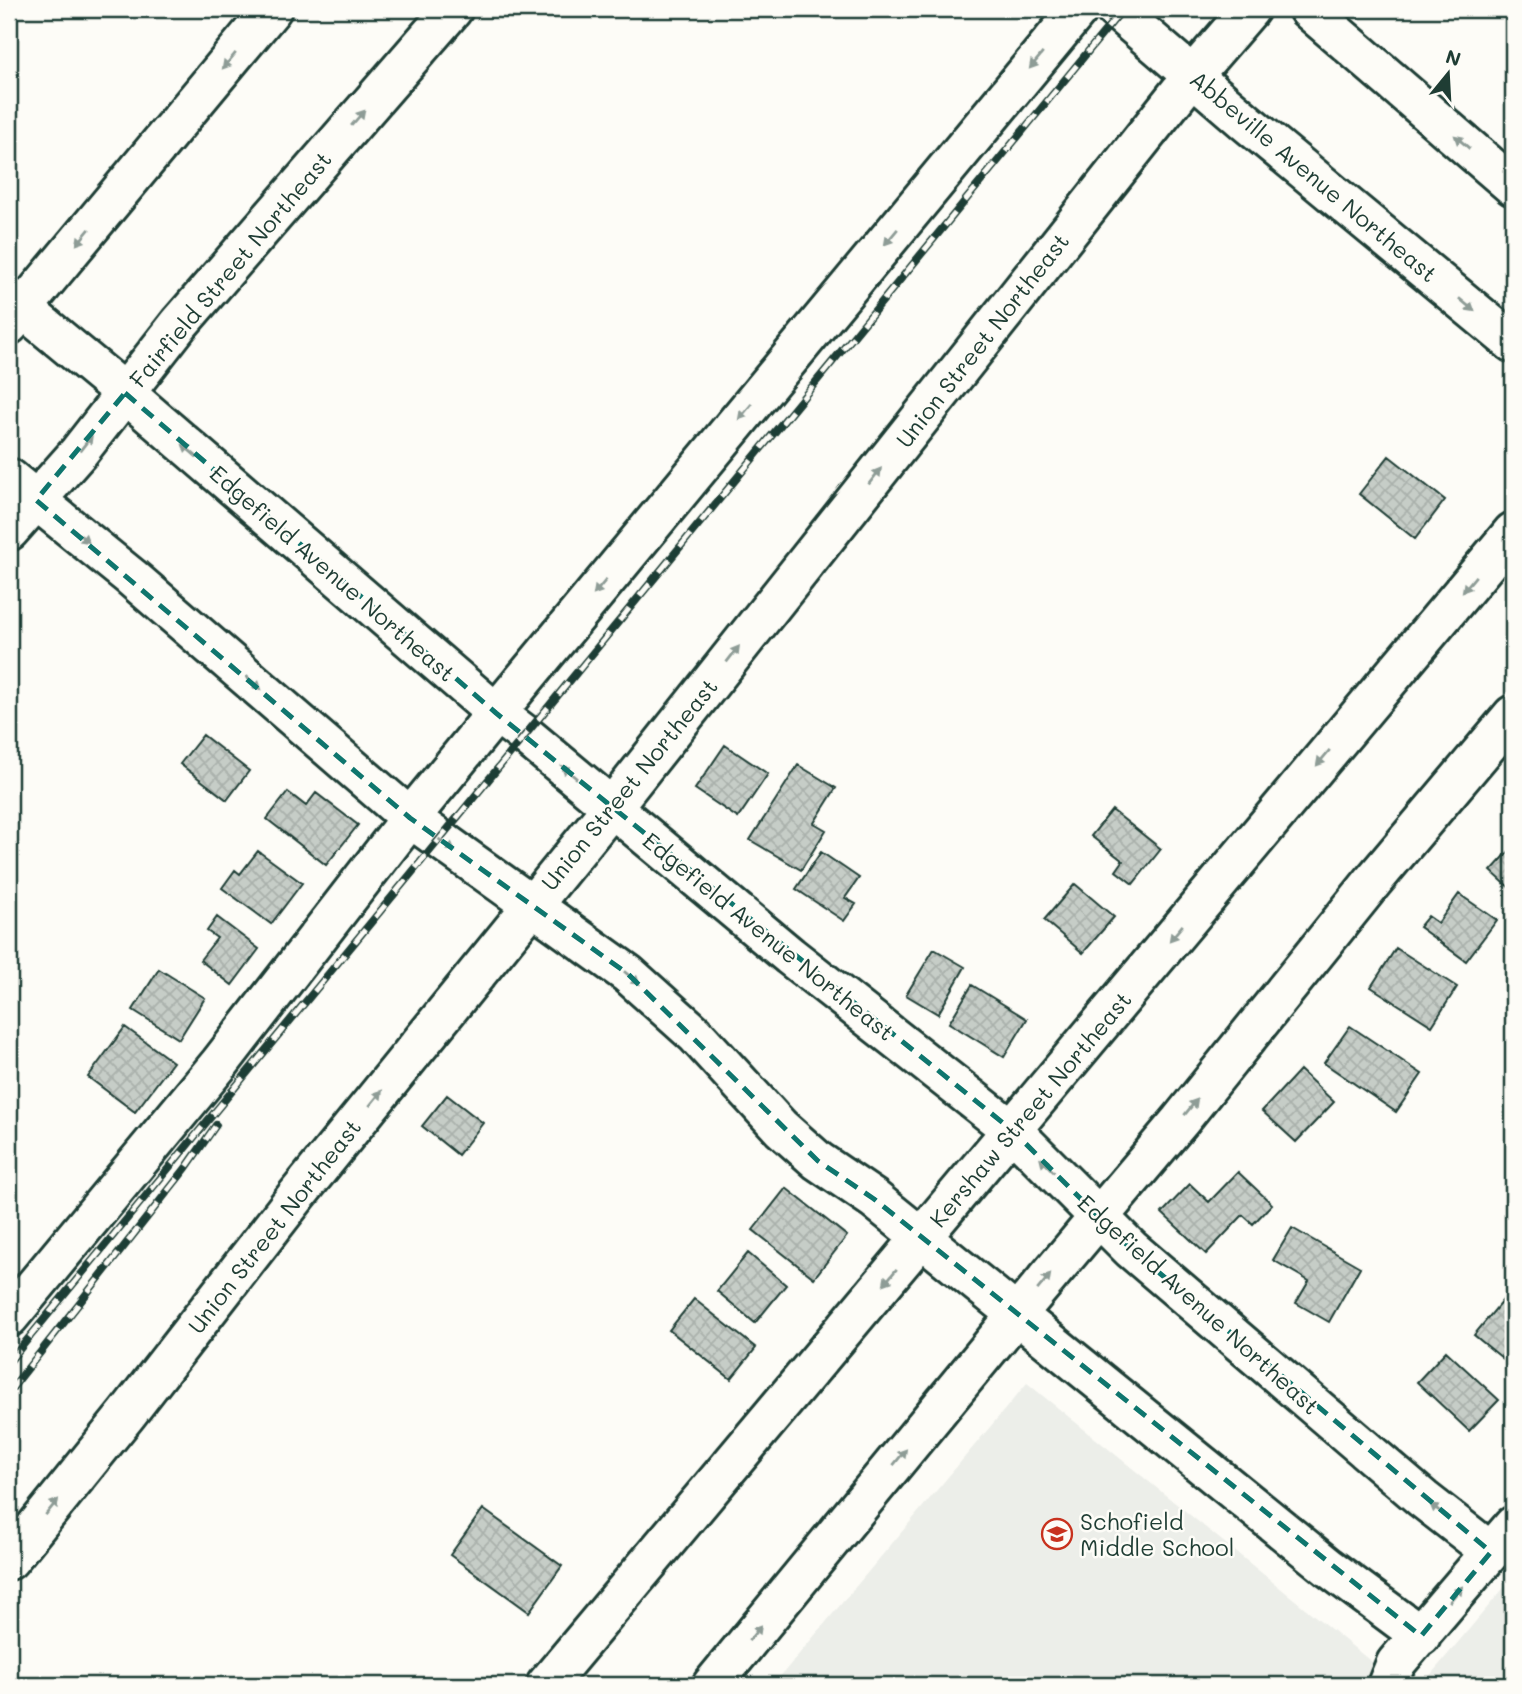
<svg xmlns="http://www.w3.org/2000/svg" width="1522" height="1694" font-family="Mali,sans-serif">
<defs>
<pattern id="building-cross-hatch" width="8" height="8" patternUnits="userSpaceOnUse" patternTransform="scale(1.75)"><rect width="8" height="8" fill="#c6cdc7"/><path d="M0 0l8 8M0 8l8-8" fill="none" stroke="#aab1ac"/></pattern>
</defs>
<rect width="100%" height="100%" fill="#fdfcf7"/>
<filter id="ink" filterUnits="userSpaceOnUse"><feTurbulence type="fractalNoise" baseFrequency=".0143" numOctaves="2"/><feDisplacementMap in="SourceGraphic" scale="14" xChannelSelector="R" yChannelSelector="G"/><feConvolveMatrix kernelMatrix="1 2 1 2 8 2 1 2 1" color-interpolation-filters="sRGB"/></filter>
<g filter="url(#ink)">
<path fill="#eceee9" d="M1027,1383L1400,1685H773Z
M1513,1577V1685H1422Z"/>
<path fill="url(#building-cross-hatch)" stroke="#1f3d34" stroke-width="2" d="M1389,456L1445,500L1415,539L1359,494Z
M203,735L249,771L227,800L180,764Z
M725,745L768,774L738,818L695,789Z
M798,765L836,788L814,823L826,830L801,870L750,840Z
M288,792L306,806L316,793L358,825L326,865L267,819Z
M1112,810L1161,849L1133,884L1116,871L1123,861L1091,836Z
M1513,847V891L1491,871Z
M258,851L302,883L271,924L222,888L235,870L240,874Z
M821,852L859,878L845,898L856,904L844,921L796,889Z
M1075,884L1114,917L1083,953L1044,920Z
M1459,894L1497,920L1466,961L1419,927L1428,916L1438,923Z
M217,917L259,949L232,985L200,960L217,938L207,931Z
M1396,948L1457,987L1432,1026L1371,987Z
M934,949L965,967L938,1014L906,995Z
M159,969L205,998L179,1039L133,1010Z
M972,985L1027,1019L1004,1057L949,1023Z
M1350,1026L1422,1074L1396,1112L1324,1063Z
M125,1027L173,1062L135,1112L88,1077Z
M1300,1070L1334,1102L1296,1142L1262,1111Z
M447,1095L483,1123L458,1155L422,1126Z
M1238,1172L1272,1204L1253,1224L1243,1215L1206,1254L1162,1213L1190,1184L1209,1202Z
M786,1188L847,1236L814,1278L753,1230Z
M1292,1228L1360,1267L1329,1322L1296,1303L1309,1281L1273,1260Z
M748,1253L786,1285L755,1323L717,1291Z
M1507,1295L1513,1301V1367L1474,1335Z
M694,1299L756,1348L731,1379L669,1330Z
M1446,1351L1499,1400L1469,1431L1417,1382Z
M483,1509L562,1566L529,1612L450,1555Z"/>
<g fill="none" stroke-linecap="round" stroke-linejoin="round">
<g stroke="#1f3d34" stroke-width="44">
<path id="minor" d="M1115,9L1246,122L1513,343
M1308,9L1513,186
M9,297L125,393L496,713L524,734L790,956L1013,1131L1131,1249L1423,1499L1491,1552
M9,325L272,9
M9,478L131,577L410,818L628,974L695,1034L781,1128L818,1161L874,1199L1328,1567L1421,1636
M9,531L79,452L179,324L453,9
M9,1317L220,1063L410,818L496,713L1079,9
M9,1560L127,1414L294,1199L612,807L1193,75L1250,9
M546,1685L1513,532
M712,1685L1018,1313L1180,1121L1374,880L1513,715
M1387,1685L1396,1663L1513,1526"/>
</g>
<use href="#minor" stroke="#fdfcf7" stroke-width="38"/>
<g stroke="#1f3d34" stroke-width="8">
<path id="rail" d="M9,1362L1123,9
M9,1392L186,1168L216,1125"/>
</g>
<use href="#rail" stroke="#fdfcf7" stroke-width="5" stroke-dasharray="16" stroke-linecap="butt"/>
</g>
<defs><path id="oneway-solid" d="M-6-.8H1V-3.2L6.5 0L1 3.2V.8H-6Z" transform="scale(1.75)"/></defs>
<g fill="#8e9c96">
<use href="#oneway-solid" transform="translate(229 61) rotate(130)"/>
<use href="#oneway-solid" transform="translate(1036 61) rotate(130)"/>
<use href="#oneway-solid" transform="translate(358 118) rotate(-49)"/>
<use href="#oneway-solid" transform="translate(1462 142) rotate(-139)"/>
<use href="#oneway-solid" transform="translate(83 237) rotate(130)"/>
<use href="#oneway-solid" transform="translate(891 237) rotate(130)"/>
<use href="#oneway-solid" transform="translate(1467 305) rotate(40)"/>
<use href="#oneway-solid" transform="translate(745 412) rotate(130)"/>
<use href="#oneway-solid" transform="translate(86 443) rotate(-52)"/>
<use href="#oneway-solid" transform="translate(190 451) rotate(-139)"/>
<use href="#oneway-solid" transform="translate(875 476) rotate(-52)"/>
<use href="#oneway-solid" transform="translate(81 536) rotate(39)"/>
<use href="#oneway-solid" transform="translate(1469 584) rotate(130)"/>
<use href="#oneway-solid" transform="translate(600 587) rotate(130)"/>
<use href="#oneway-solid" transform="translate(733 654) rotate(-52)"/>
<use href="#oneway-solid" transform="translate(254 683) rotate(41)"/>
<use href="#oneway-solid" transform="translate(1323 758) rotate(130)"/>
<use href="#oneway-solid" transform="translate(569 772) rotate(-140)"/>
<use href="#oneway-solid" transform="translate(447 845) rotate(36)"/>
<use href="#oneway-solid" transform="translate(1176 933) rotate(130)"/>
<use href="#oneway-solid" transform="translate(632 978) rotate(40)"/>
<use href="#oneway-solid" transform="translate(376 1098) rotate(-51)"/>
<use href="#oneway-solid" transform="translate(1191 1107) rotate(-51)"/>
<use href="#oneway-solid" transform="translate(1047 1165) rotate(-134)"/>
<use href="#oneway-solid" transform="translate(890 1277) rotate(130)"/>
<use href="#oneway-solid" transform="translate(1044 1282) rotate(-50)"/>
<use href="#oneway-solid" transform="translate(900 1457) rotate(-51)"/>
<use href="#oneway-solid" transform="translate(52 1507) rotate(-51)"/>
<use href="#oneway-solid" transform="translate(1438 1510) rotate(-142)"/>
<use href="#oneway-solid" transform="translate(1456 1594) rotate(-50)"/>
<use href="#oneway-solid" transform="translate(755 1633) rotate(-51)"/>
</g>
</g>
<path fill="none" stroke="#0f766e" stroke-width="5" stroke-dasharray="14 9" stroke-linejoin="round" d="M125,393L496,713L1013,1131L1131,1249L1491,1552L1421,1636L874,1199L818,1161L628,974L410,818L36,500Z"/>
<defs>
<g id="school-ring" transform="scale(1.575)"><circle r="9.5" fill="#fdfcf7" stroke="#c8321e" stroke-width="1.5"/><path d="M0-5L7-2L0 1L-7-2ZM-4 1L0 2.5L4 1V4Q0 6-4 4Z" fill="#c8321e"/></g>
</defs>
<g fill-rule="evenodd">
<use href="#school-ring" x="1057" y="1534"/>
</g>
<g text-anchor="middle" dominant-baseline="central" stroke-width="5" stroke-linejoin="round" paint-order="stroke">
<g font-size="23" fill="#1f3d34" stroke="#fdfcf7">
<text transform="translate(1314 176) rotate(40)">Abbeville Avenue Northeast</text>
<text transform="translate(230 269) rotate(-50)">Fairfield Street Northeast</text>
<text transform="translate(982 340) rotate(-52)">Union Street Northeast</text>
<text transform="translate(333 573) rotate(41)">Edgefield Avenue Northeast</text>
<text transform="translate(629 784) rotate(-51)">Union Street Northeast</text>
<text transform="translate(769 936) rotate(39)">Edgefield Avenue Northeast</text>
<text transform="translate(1030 1109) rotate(-50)">Kershaw Street Northeast</text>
<text transform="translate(274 1226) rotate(-52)">Union Street Northeast</text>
<text transform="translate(1199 1304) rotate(42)">Edgefield Avenue Northeast</text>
</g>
<g font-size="23" fill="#1f3d34" stroke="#fdfcf7" text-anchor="start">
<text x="1080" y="1521">Schofield<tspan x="1080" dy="26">Middle School</tspan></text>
</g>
</g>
<rect width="1522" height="1694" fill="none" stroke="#fdfcf7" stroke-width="35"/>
<rect x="18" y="18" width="1487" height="1659" fill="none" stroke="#1f3d34" stroke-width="2.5" filter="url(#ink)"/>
<g transform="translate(1448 74) rotate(18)" stroke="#fdfcf7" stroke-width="5" paint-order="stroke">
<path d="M0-5L12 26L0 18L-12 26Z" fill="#1f3d34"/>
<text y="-10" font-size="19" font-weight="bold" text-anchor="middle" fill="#1f3d34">N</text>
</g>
</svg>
